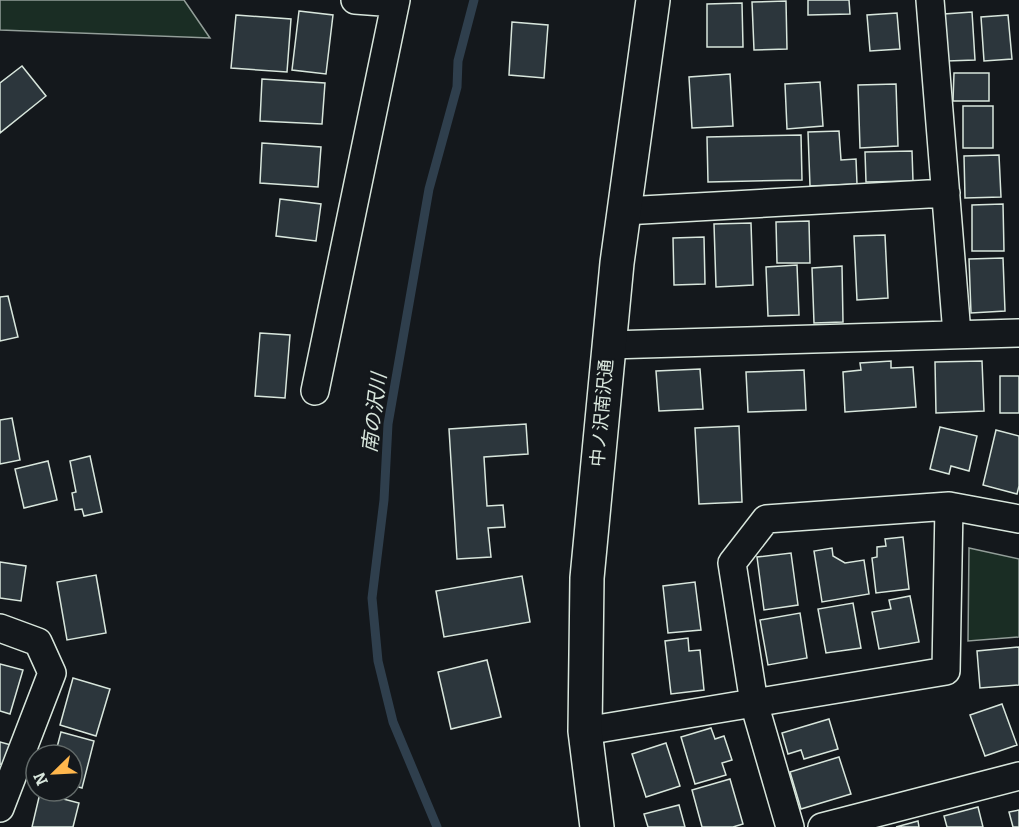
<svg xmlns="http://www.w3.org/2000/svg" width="1019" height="827" font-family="Bitter,'Noto Sans JP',serif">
<rect width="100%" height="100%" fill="#14181c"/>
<path fill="#1a2d24" stroke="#939e99" stroke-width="1.5" d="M0,0H184L210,38L0,30Z
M969,548L1019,559V637L968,641Z"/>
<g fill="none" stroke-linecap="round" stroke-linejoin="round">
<path stroke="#2f3f4d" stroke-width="9" d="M437,827L393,722L378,661L372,598L384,500L388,424L429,189L457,87L458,61L474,0"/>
</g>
<path fill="#2c363c" stroke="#d8e6dc" stroke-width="1.5" d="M808,0H849L850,14L808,15Z
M786,1L787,49L754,50L752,2Z
M742,3L743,47H707V4Z
M299,11L333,15L326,74L292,70Z
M972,12L975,60L947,61L944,14Z
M897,13L900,49L870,51L867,15Z
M236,15L291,19L287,72L231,68Z
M1008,15L1012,59L984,61L981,17Z
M512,22L548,25L544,78L509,75Z
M22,66L46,96L0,133V83Z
M954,73H989V101H953Z
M730,74L733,126L692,128L689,77Z
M262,79L325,83L322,124L260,121Z
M820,82L823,126L787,129L785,84Z
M896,84L898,146L860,148L858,85Z
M963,106H993V148H963Z
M839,131L841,160L856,159L857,184L810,186L808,132Z
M801,135L802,180L708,182L707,137Z
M262,143L321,147L318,187L260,183Z
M912,151L913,181L866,182L865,152Z
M999,155L1001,197L965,198L964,156Z
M280,199L321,204L316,241L276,236Z
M1003,204L1004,251H972V205Z
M809,221L810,263H777L776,222Z
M751,223L753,285L716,287L714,224Z
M885,235L888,298L857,300L854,236Z
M704,237L705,284L674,285L673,238Z
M1003,258L1005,311L971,313L969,259Z
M797,265L799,315L768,316L766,267Z
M842,266L843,322L814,323L812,268Z
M8,296L18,337L0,341V297Z
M260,333L290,335L285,398L255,396Z
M891,361V368L913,367L916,407L845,412L843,372L861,370L860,363Z
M982,361L984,411L936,413L935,362Z
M700,369L703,409L659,411L656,371Z
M804,370L806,410L748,412L746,372Z
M1000,376H1019V413H1000Z
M12,418L20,460L0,464V420Z
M526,424L528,454L484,457L487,506L503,505L505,527L488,528L491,557L457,559L449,429Z
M739,426L742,502L699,504L695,428Z
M940,427L977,436L969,471L951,466L949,474L930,469Z
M996,430L1019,436V486L1017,494L983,485Z
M90,456L102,512L84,516L82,509L75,510L72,493L76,492L70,461Z
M48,461L57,500L24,508L15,469Z
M903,537L909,589L876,593L872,558L877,557V547L886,546L885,539Z
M832,548L833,556L845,563L864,560L869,594L822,602L814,551Z
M791,553L798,605L764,610L757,557Z
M0,562L26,566L21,601L0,598Z
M96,575L106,633L67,640L57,582Z
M522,576L530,622L444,637L436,591Z
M695,582L701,630L668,633L663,586Z
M910,596L919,642L879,649L872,612L891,609L889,600Z
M853,603L861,648L826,653L818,609Z
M800,613L807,658L768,665L760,620Z
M688,638L689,651L700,650L704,690L671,694L665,641Z
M1019,647V685L980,688L977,651Z
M487,660L501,717L451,729L438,672Z
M0,664L23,670L10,714L0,711Z
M73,678L110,689L96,736L60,725Z
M1002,704L1017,745L985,756L970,715Z
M829,719L838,749L804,759L801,750L788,754L782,733Z
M711,728L715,739L724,736L732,760L722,763L726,775L695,784L681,737Z
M61,732L94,741L82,788L72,785V755H55Z
M0,742L11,745L5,766L0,764Z
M666,743L680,786L646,797L632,754Z
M839,757L851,794L801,809L790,772Z
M730,779L743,824L733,827H702L692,790Z
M40,793L79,803L73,827H32Z
M679,805L685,827H648L644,814Z
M978,807L983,827H947L944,816Z
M1019,810V827H1013L1009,812Z
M918,821L919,827H896Z"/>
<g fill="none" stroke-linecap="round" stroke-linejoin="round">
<g stroke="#d8e6dc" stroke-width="30">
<path id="street" d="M355,0L395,3
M930,0L957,334
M624,211L946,193
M609,345L1019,333
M315,391L396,0
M0,628L38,642L52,673L0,808
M585,731L946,671L949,506
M790,827L754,703L732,563L766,519L949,506L1019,519
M822,827L1019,776"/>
</g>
<g stroke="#d8e6dc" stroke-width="36">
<path id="secondary" d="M597,827L585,731L587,578L617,263L653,0"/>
</g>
<use href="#street" stroke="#14181c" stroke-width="27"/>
<use href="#secondary" stroke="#14181c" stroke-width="33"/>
</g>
<g text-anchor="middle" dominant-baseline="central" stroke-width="4.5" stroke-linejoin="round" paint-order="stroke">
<g font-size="18" fill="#d8e6dc" stroke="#14181c">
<text transform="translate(602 413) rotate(-85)">中ノ沢南沢通</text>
</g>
<g font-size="20" font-style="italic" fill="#d8e6dc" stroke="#14181c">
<text transform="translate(374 413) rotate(-83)">南の沢川</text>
</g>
</g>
<g transform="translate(54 773) rotate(246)"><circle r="28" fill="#14181c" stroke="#626a69" stroke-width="1.5"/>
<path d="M0-4.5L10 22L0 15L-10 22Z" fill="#ffb74d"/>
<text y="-9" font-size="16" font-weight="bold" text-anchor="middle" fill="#d8e6dc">N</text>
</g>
</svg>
